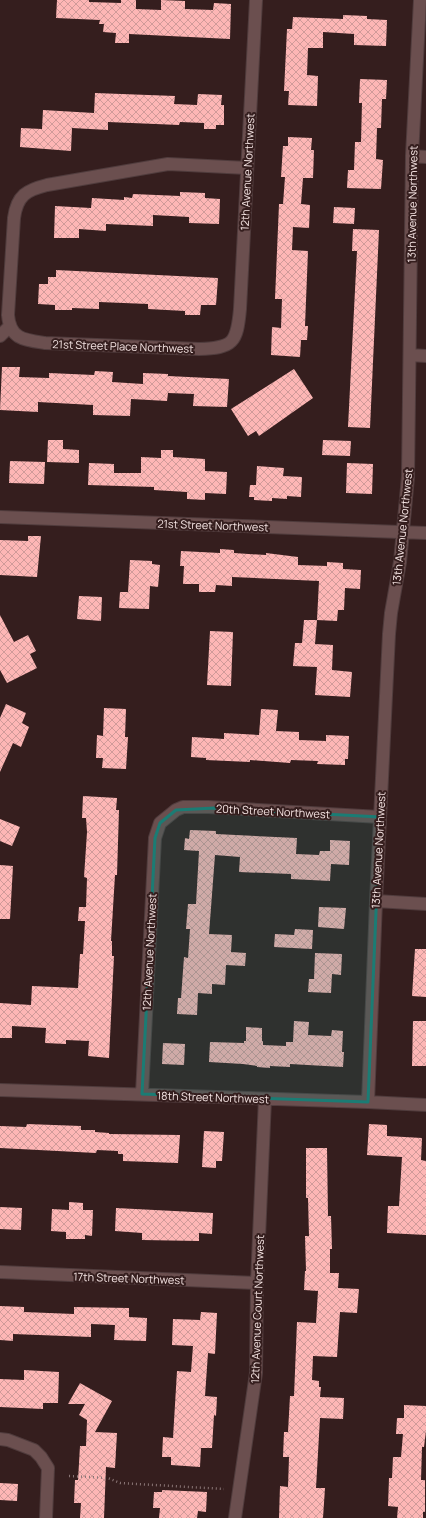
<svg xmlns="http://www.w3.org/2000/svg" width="426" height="1518" font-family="Manrope,sans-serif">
<defs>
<pattern id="building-cross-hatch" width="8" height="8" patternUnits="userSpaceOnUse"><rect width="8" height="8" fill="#fdb6b5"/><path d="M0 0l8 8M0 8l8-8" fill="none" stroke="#d09a99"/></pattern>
</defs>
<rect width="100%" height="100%" fill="#351e1e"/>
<path fill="url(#building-cross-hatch)" d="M57,0H89V2L121,3V0H136V9L161,10V0L185,1V9L213,10L214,3L231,4L230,39L129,34V43H115L116,33L103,32L104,24H99L100,20L56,18Z
M343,15L367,16V19L387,20L386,46L354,45V34L323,32V48H308L307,75L318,76L317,106L288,105L289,91H284L287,29H292L293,17L343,19Z
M360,79L387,80L386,99H382L381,128H377L376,159L383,160L381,189L347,188L348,170H354L355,142H361L362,103H359Z
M95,93L175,96L174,104L197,105L198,94L222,95L221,105H224V125H216V129H204V123L180,122L179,125L108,122V130L72,128L71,151L20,147L21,128L42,129L43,110L94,113Z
M288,137L312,138L311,150H314L313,178H303L301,204L310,205L309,228L293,227L292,250L308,251L305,326H308L307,340H301L300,357L271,355L272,327L281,328L282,299H275L279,204H283L285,177H281L283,146H288Z
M180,192L205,193V198L220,199L219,224L189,223V217L153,215V226L106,224V231L79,229V238H54L55,206L91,208L92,198L124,200V197L132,198L133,194L180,196Z
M334,207L355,208L354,224L333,223Z
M353,229L379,230L370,428L348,427L357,251H352Z
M56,270L218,278L216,305H201L200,315H185V311L148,309V304L99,302V309L72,308V310H55V305L38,304L39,284H48V277H56Z
M2,367H20L19,377L49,378V373L94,375L95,371L113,372L112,382L143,384V373L168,374V376L229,379L227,407L193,406L194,394L168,393L167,401L131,399L130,416L93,415V405L38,402V412L0,410Z
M294,369L313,398L259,436L256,431L248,436L231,409Z
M48,440H63V449L79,450V463L47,462Z
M323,440L351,441L350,456L322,455Z
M161,450H173V457L205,459V471L227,472L226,494L205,493V500L187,499V492L154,490V487L88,485L89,463L114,464V473H141V457L161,458Z
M10,461L45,462L44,484L9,483Z
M347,463L373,464L372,494L346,493Z
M257,466L284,468L283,476L302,477L301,497L287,496V499L272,498V501L254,500V497H249L250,485H256Z
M28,536H41L37,577L0,575V540L28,541Z
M220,549L234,550V553L266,555V553L298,557V565L327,566V562L343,563V569L361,570L360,589L345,588L344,610H338L337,621L317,620L319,581L232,577V586L216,585L215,592H199V584H183L184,566H180L181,551L220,553Z
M130,560L152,561V564L160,565L158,587L150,586L149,609L119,608L120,592H128Z
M79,596L102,597L101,621L77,619Z
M0,615L14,642L28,635L36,651L30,654L37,668L7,683L0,670Z
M304,620H317L315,644L333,645L332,670L352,672L350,697L315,695L317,667L293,666L295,643H302Z
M210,631L233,632L231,686L207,685Z
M6,704L26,713L22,723L29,727L21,747L13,743L0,772V718Z
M104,708L126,709L125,737H128L126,769L102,768L103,758H96L97,735L103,736Z
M261,709L278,710L276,731L299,732V740L326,741V735L349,736L348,759H345V765L317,764L318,761L291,760L290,763L250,760V762L206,760V758L191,757L192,737L224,739V733L259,735Z
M83,796L117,798L116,810H119L117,875H115L111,941H112V956H114L109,1058L88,1056L89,1041L66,1040V1044L45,1043L46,1028L12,1026V1038H0V1003L31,1005L32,986L78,988L80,954H83L85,921H78L79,907H86L87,878L84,877L87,832L86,818H82Z
M0,819L20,827L12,846L0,841Z
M190,830L216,831V834L297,838L296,854L319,855L320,851H330V840L350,841L349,865L331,864L330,881L291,879V874L239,872L240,857L215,855L209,934L232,935L231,952L246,953L245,966L226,965L225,985L212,984V994L198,993L197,1015L177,1014L178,998H181L184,957L188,958L190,929H186L188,904H196L199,851L184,850L185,838L189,839Z
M0,865L13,866L10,919H0Z
M319,907L346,908L344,929L318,927Z
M295,929L313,930L312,949L274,947L275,934L294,935Z
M415,949H426V997L412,996Z
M315,953L342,954L341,975L332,974L331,993L308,992L309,979H314Z
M294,1021L309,1022L308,1035L331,1036L332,1030L343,1031L342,1052H344L343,1067L290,1064V1067L270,1066V1068L257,1067V1066L243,1064L209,1062L210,1042L244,1043V1041H246V1027L262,1028V1041H263V1045L286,1046V1042H293Z
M413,1021H426V1066H412Z
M163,1043L185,1044L184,1065L162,1064Z
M27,1124L81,1126V1130H95V1132L109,1133V1134L180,1135L178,1163L123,1161V1154H118V1151L97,1150L96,1153L0,1148V1126L26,1127Z
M369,1124L387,1125V1136L422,1138L421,1160L426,1161V1235L387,1233L388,1206H399L402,1157L367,1155Z
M204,1131L224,1132L222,1161H216V1168L202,1167Z
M306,1148H327L328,1216H331L332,1249H330V1273H339L338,1288L359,1289L357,1313L340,1312L337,1357L313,1356L312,1380L319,1381V1387H321L320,1397L344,1398L343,1419L320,1418L316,1488H325L323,1518H279L280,1486L288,1487L289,1457H283L284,1432H288L290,1396H294L297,1322L316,1323L318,1291L304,1290L305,1271H306L305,1236H309L308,1198H306Z
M69,1202L83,1203V1210H93L92,1236L85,1235V1239H66V1232L51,1231L52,1209L69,1210Z
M0,1207L22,1208L21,1230L0,1229Z
M116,1208L213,1213L212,1234L199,1233V1241L142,1240V1233L115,1231Z
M0,1306L24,1307V1312L74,1314V1307L129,1308V1317L147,1318L146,1341L114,1340L115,1325L91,1324V1337L13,1334V1341L0,1340Z
M201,1312L217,1313L215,1354L208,1353L205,1396L217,1397L216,1416L214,1415L212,1448H201L200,1467L171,1465V1457H162L163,1437L173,1438L177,1371L191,1372L193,1346L172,1345L173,1319L200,1320Z
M24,1370L59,1372L58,1403H43V1409L0,1407V1379L24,1380Z
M80,1383L112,1401L95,1432L117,1433L115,1468L106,1467L104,1518H80L81,1503H74L75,1480H78L80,1446H86L87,1420L79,1415L85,1404H68Z
M404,1405L426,1406V1431L424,1447H422L421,1480H425V1512H423V1518H397L398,1507L388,1506L389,1478H392L393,1457H401L403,1434H396L397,1418H404Z
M0,1483L18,1484L17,1501L0,1500Z
M162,1490L207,1492L206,1512L198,1511L197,1518H159L160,1508H153L154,1492H162Z"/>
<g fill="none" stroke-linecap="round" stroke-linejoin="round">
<g stroke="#503c3d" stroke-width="14">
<path id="minor" d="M412,156L426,157
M247,168L168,164L47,185C27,190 17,195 14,218L8,315C10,339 24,340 45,343L199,349C233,348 237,343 240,309L256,0
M0,336L10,326
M410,355L426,356
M0,517L426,533
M376,901L426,904
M0,1090L368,1102L426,1105
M142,1094L155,838L160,823L176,810L183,807H208L380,817
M368,1102L376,901L389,634L391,613L400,562L408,477L412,156L420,0
M0,1272L257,1283
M0,1439L8,1440L34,1450L41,1457L48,1468L46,1518
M235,1518L256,1373L257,1283L265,1099"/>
</g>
<path stroke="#8a7676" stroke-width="2.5" stroke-dasharray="1 3" stroke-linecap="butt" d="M69,1476L108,1478L120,1483L224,1489"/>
<use href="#minor" stroke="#6b4f4f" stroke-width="12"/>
</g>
<path fill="#1b7c74" fill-opacity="0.2" stroke="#1b7c74" stroke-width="3" stroke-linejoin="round" d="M215,808L380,817L368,1102L142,1094L155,838L160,823L176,810Z"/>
<g text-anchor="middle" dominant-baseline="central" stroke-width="4" stroke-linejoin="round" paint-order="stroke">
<g font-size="11" fill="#f6e5e4" stroke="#351e1e">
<text transform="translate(247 172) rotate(-87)">12th Avenue Northwest</text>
<text transform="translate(412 204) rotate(-89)">13th Avenue Northwest</text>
<text transform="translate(123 346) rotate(2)">21st Street Place Northwest</text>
<text transform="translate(213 525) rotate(2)">21st Street Northwest</text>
<text transform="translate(402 527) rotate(-84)">13th Avenue Northwest</text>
<text transform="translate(273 811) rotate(3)">20th Street Northwest</text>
<text transform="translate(378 850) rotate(-87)">13th Avenue Northwest</text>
<text transform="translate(149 952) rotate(-87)">12th Avenue Northwest</text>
<text transform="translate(213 1097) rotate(2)">18th Street Northwest</text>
<text transform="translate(129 1278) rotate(2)">17th Street Northwest</text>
<text transform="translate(257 1309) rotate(-88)">12th Avenue Court Northwest</text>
</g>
</g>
</svg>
